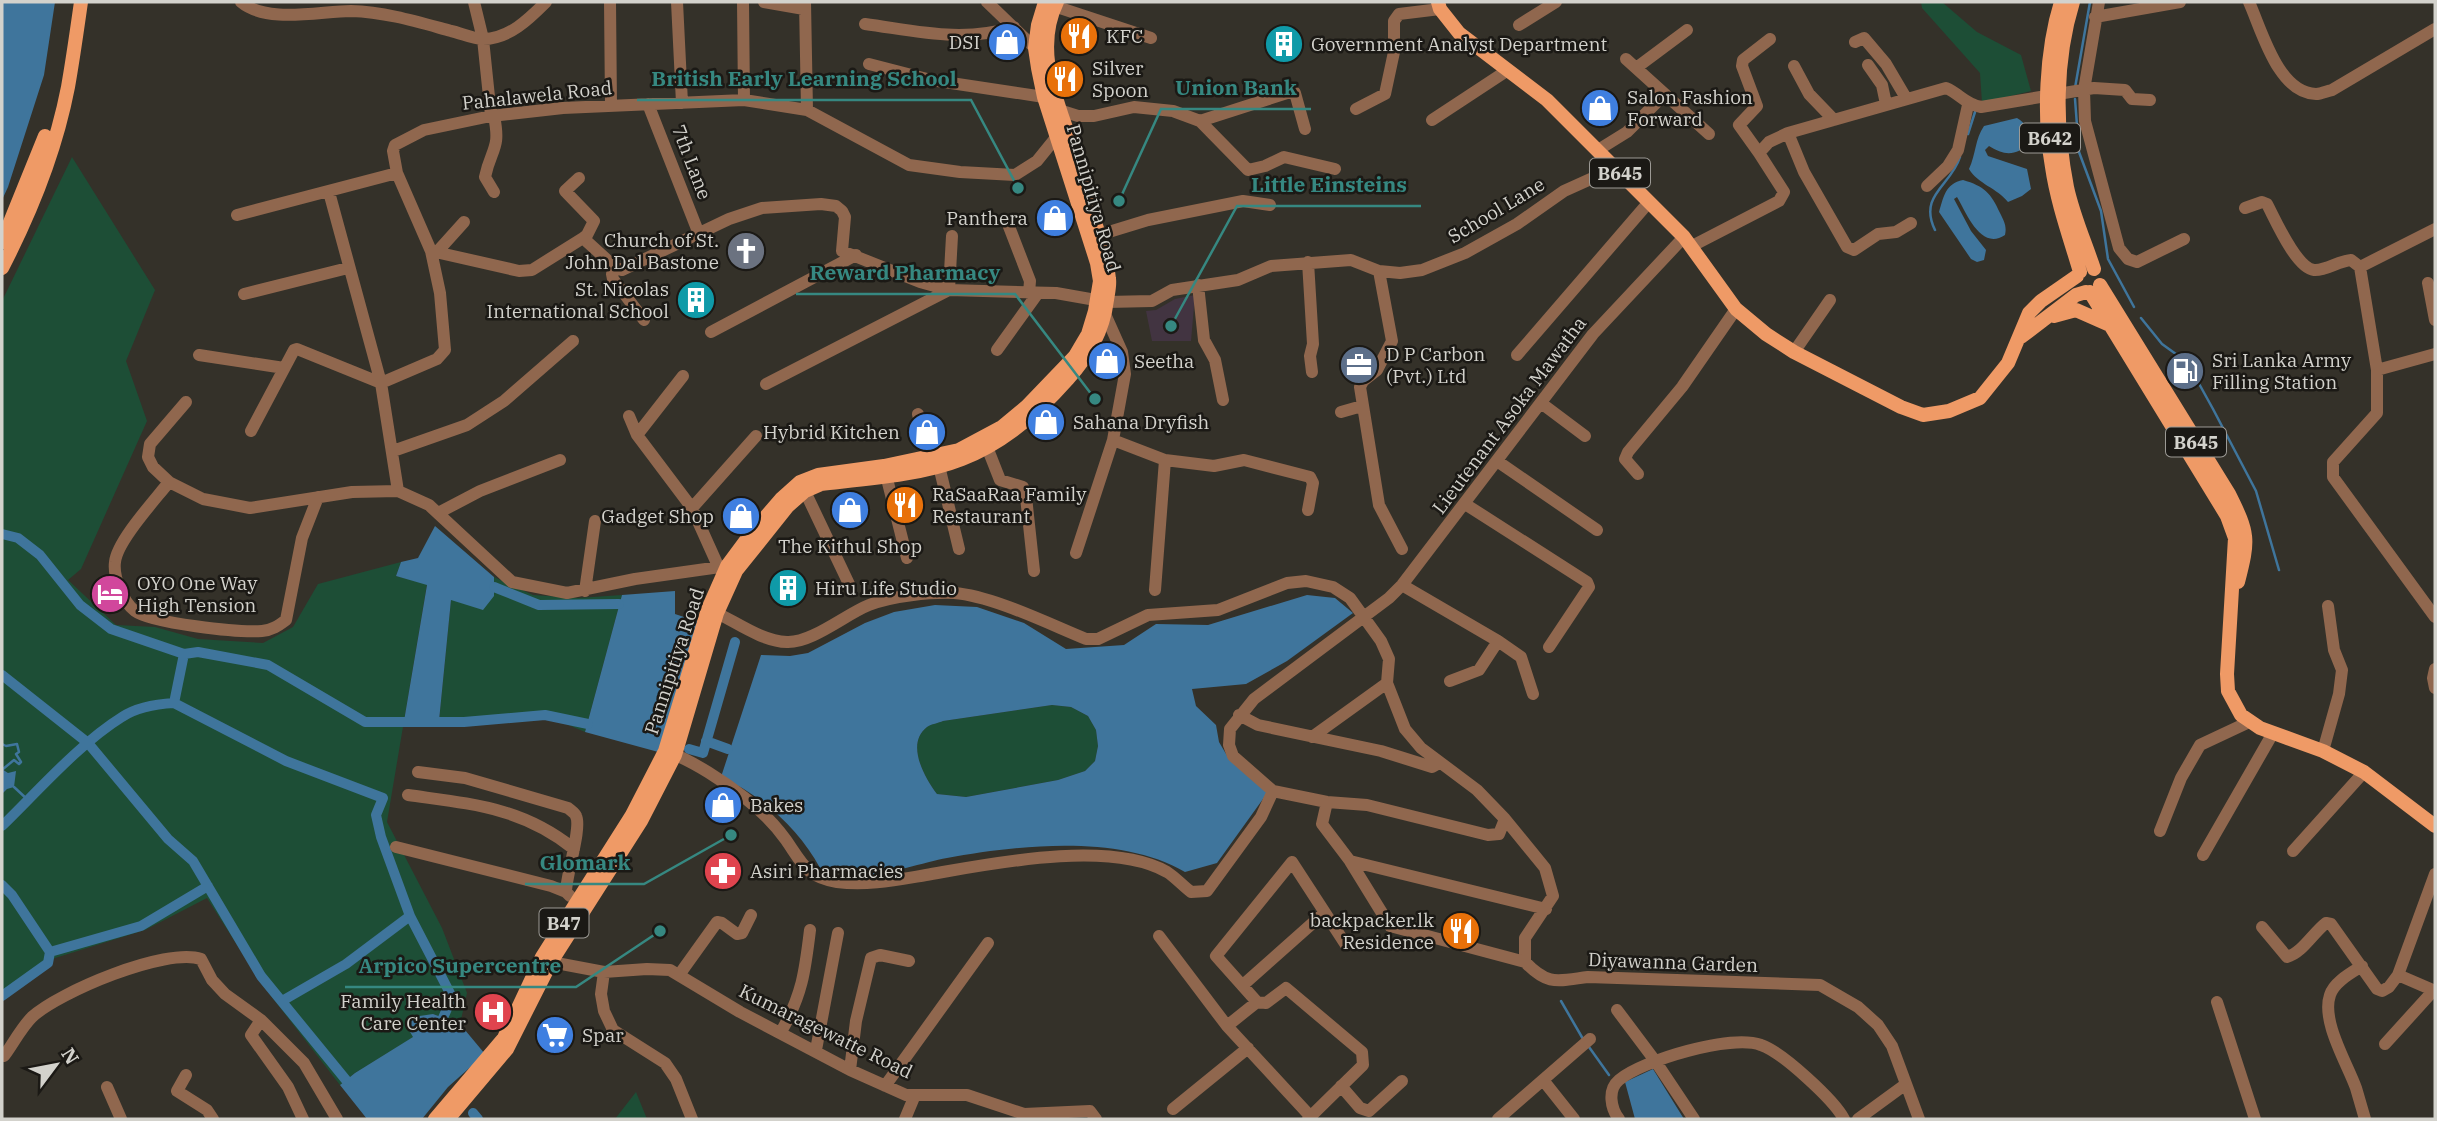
<svg xmlns="http://www.w3.org/2000/svg" width="2437" height="1121" font-family="'IBM Plex Serif',serif">
<rect width="100%" height="100%" fill="#343129"/>
<path fill="#423441" d="M1195,295L1191,341H1152L1146,311L1156,310L1175,299Z"/>
<path fill="#1d4e36" d="M1921,2H1942L1977,32L2021,55L2031,91L1982,103L1980,73L1922,8Z
M72,157L155,290L126,361L147,421L81,569L68,580L116,625L155,627L198,639L263,643L293,627L318,584L401,562L396,576L427,584L387,822L442,928L467,993L460,1024L433,1014L414,1037L355,1073L340,1085L264,987L207,898L145,930L55,958L2,1000V794L7,789L8,773L2,769V301Z
M494,577L533,595L578,598L622,595L585,732L545,715L464,722L439,721L451,600L494,596Z
M1052,705L1071,707L1088,716L1096,730L1098,746L1095,761L1085,771L1058,780L966,797L937,794C925,778 905,744 927,727C930,724 939,723 943,721Z
M636,1092L647,1119H615Z"/>
<path fill="#3f759c" fill-rule="evenodd" d="M2,2H55L44,75L8,187L2,200Z
M2017,118C2027,124 2030,131 2029,143C2017,156 2004,156 1989,146L1985,150L1988,156L2027,169L2031,189L2022,196L2008,202C1997,188 1978,184 1969,169C1976,154 1975,139 1984,126Z
M1963,180C1984,186 1991,193 2000,213C2004,221 2007,226 2005,235C1981,251 1967,214 1957,197L1954,199L1971,231L1986,250L1984,260L1977,262L1971,259L1939,212C1944,196 1945,184 1963,180Z
M435,526L494,577V596L483,610L451,600L439,721H404L427,585L396,576L401,562L418,558Z
M675,591V614L702,623L662,753L585,732L622,595Z
M1307,595L1335,598L1353,613L1287,661L1246,684L1192,689L1196,706L1216,725L1219,742L1229,759L1268,792L1217,863L1185,872C1120,834 1019,845 947,858C925,862 883,876 863,875C849,874 834,870 820,868C799,829 761,795 721,777L761,655L790,656L808,653L865,623L894,612L935,605L977,607L1024,623L1066,649L1124,645L1156,624L1208,625ZM1052,705L1071,707L1088,716L1096,730L1098,746L1095,761L1085,771L1058,780L966,797L937,794C925,778 905,744 927,727C931,724 939,723 943,721Z
M2,769L8,773L16,771L14,787L7,789L2,794Z
M433,1014L460,1024L485,1054L448,1087L422,1119H367L340,1085L355,1073L413,1037L406,1025L413,1017Z
M1653,1069L1684,1119H1635L1625,1082Z"/>
<g fill="none" stroke-linecap="round" stroke-linejoin="round">
<path stroke="#3f759c" stroke-width="2.5" d="M2075,88L2090,2
M2075,99L2079,152L2101,211L2108,259L2134,307
M1968,134L1975,112
M1935,230C1918,195 1951,186 1960,157
M2141,318L2162,344L2187,362L2213,409L2256,491L2279,570
M2,744L6,746L17,744L19,752L16,754L21,762L19,764L14,760L3,769
M14,787L28,800
M1561,1001L1583,1039
M1589,1047L1609,1075"/>
<path stroke="#3f759c" stroke-width="10" d="M2,534L18,538L40,555L80,605L111,629L184,654L198,652L268,665L365,722H464L545,715L588,724
M494,587L539,605L619,604
M2,675L88,743L168,839L193,861L261,976L346,1080
M174,703L184,654
M706,741L728,749
M689,749L703,753L735,642
M2,826C38,791 80,743 122,717C137,707 156,704 174,703L286,761L383,798L376,815L381,837L410,916L452,997L443,1018
M2,885L12,895L50,952L48,963L2,996
M50,952L141,926L208,886
M282,1001L346,964L410,916
M473,1113L478,1119"/>
<path stroke="#90674e" stroke-width="12" d="M241,2C267,24 320,11 351,11C386,12 418,22 451,31C461,33 473,39 483,39C509,39 529,19 546,2
M474,2L483,39L491,116
M610,2L611,106
M677,2L682,103
M743,2L744,100
M764,2L804,9
M805,2L807,110
M987,2L1035,48H1042
M2099,2L2084,90L2085,121L2119,248L2128,259L2137,262L2184,239
M2249,2C2262,31 2278,93 2316,94C2321,94 2327,91 2332,90L2435,29
M1054,6L1151,38
M2095,17L2180,2
M865,24C917,31 962,43 1014,27
M1519,25L1556,2
M1855,42L1864,38L1886,64L1906,98
M1626,59L1709,134
M869,64L931,80L1044,97L1050,96
M1868,65L1882,85L1886,104
M1794,66L1809,94L1834,120
M1636,68L1687,30
M648,104L699,234
M1356,109L1385,94L1394,52V21L1399,14L1440,9
M1053,112L1059,110L1078,116H1094L1134,107L1173,111L1200,121L1248,170L1265,166L1284,157L1335,169
M494,116C501,150 491,148 485,177L494,192
M1432,120L1508,70
M1200,121L1287,93H1295L1305,129
M1788,133L1804,172L1847,247L1854,250L1878,234L1896,232L1911,223
M1598,150L1627,132L1665,94
M1759,153L1739,125L1757,106L1742,66L1743,60L1770,39
M579,178L565,191L594,221L587,235L583,238
M1927,186L1948,166L1958,150L1968,105
M329,192L381,383L398,491
M2245,208L2262,202L2267,204C2275,219 2296,268 2314,270C2326,271 2338,261 2351,260L2360,267L2377,370V413L2333,462V477L2435,617
M237,215L397,173
M1008,224L1030,281L1029,293
M1099,235L1148,220L1243,201L1270,205
M1692,246L1779,201L1784,192L1759,153L1769,142L1788,133L1946,88C1960,94 1965,104 1981,107L2094,88L2125,90L2132,99L2150,100
M431,251L519,271L532,270L583,238L616,268L622,270L729,219L762,208L821,204L836,206L842,211L845,217L842,251L920,282L949,290L1056,293L1107,302L1152,301L1172,290L1238,280L1271,266L1351,260L1379,271L1400,273L1422,270L1465,253L1517,224L1564,191L1615,168
M437,252L464,222
M1308,262L1313,344L1310,356L1312,372
M2360,267L2435,229
M616,268L612,274L613,279L644,320
M1379,271L1392,341L1377,370L1363,381L1360,387L1379,505L1402,549
M2428,283L2435,320
M1198,285L1204,340L1215,360L1223,400
M949,290L952,236
M244,294L348,268
M1100,313L1105,314L1122,352L1125,374L1113,440L1165,460L1214,466L1244,460L1310,477L1313,483L1308,510
M711,332L856,255
M997,350L1038,293
M1794,352L1830,300
M199,355L284,368
M1517,355L1649,202
M2377,370L2435,354
M766,384L949,290
M186,402L150,444L148,457L153,467L169,482L203,499L250,508L352,492L398,491L429,505L512,582L567,593L635,579L727,566L733,569
M1541,403L1585,436
M1341,412L1362,406
M918,414L928,456
M629,416L637,435L692,508L719,568
M251,431L294,350L297,349L381,383L437,359L445,350L440,293L431,251L397,173L393,151L395,145L424,130L491,116L563,108L744,100L807,110L909,165L960,172L1015,175L1037,161L1058,135L1064,134
M637,435L683,376
M987,447L1000,480L1023,487L1026,497L1034,571
M393,451L467,425L504,401L573,341
M1497,461L1597,530
M939,466L959,549
M884,467L907,558
M1638,474L1625,459L1628,452L1682,387L1736,309
M169,482C155,500 117,541 115,562C113,577 123,602 135,611C151,623 239,633 262,631C272,630 278,626 286,620L302,538L318,497
M801,483L849,584
M1465,504L1587,582L1589,587L1549,647
M692,508L756,436
M438,513L480,491L560,460
M1076,553L1113,440
M1402,585L1498,641L1521,657L1533,694
M1155,590L1165,460
M585,591L595,521
M708,609C733,619 759,641 787,642C812,643 846,614 869,605C891,596 931,592 954,593C993,596 1049,624 1086,639H1098L1148,615L1218,610L1287,583L1306,581L1333,587L1350,598L1381,641L1389,659L1387,683L1405,729L1421,748L1477,790L1505,819L1545,868L1553,896L1525,938V962C1548,986 1557,981 1588,977L1820,985L1858,1007L1878,1025L1892,1046L1919,1119
M2435,669L2433,678L2435,688
M1450,681L1479,670L1498,641
M1239,715L1258,725L1381,751L1432,767L1439,763
M1312,737L1387,683
M2323,751L2339,694L2342,670L2334,650L2328,606
M668,752C693,761 725,782 745,798C759,809 776,826 786,840C802,863 806,877 837,882C867,886 896,880 926,875C990,864 1109,839 1167,872C1175,877 1183,886 1191,892L1207,891L1261,817L1273,791
M418,772L465,778L568,808C570,810 575,813 576,816C582,828 566,875 566,892
M408,795C471,804 522,807 574,849
M1327,802L1322,824L1350,861L1390,926L1525,962
M1505,819L1499,834L1488,835L1367,805L1327,802L1273,791L1233,756L1229,745L1230,729L1254,699L1389,598L1402,585L1593,334L1684,237
M2160,831L2181,778L2200,745L2249,722
M396,847L551,886L566,892L570,896
M2293,851L2364,772
M2203,855L2273,733
M1350,861L1546,909
M2262,927L2287,957C2302,953 2313,933 2326,923L2331,924L2377,989L2382,991L2389,987L2398,975L2435,874
M1159,936L1227,1026L1311,1117
M545,959L551,962L604,972L647,969L670,970L740,1012L850,1070L906,1095H967L1024,1114L1090,1111L1096,1119
M2362,966C2351,973 2334,982 2330,995C2321,1021 2347,1063 2356,1088C2359,1098 2362,1109 2365,1119
M604,972L601,994L604,1011L613,1030L665,1063L676,1079L692,1119
M679,975L717,922L722,923L737,934L742,933L751,915
M2398,975L2435,991
M1243,985L1324,913
M2217,1002L2255,1119
M1617,1010L1656,1062L1694,1119
M261,1020L251,1035L288,1087L303,1119
M1227,1026L1257,1002
M781,1032C802,995 805,972 810,930
M2385,1044L2434,990
M816,1050L838,933
M4,1056C13,1044 21,1028 32,1017C59,992 166,947 201,959L212,980L225,994L261,1020L304,1063L337,1119
M850,1070L856,1021L871,958L880,955L909,961
M186,1075L177,1091L207,1110L213,1119
M1543,1080L1574,1119
M885,1086L988,943
M1341,1086L1360,1108L1369,1111L1402,1081
M107,1087L121,1119
M1173,1109L1248,1048
M905,1119L915,1095
M1308,1119L1363,1065L1362,1052L1286,988L1266,1003L1257,1002L1216,956L1292,862L1346,945
M1498,1119L1590,1039
M1619,1119C1611,1109 1607,1090 1619,1080C1643,1060 1731,1034 1761,1045C1782,1052 1834,1100 1844,1119
M1858,1119L1906,1084"/>
<path stroke="#ef9a66" stroke-width="14" d="M1438,2L1440,9L1459,33L1547,100L1684,237L1736,309L1766,334L1794,352L1901,407L1923,415L1949,411L1980,398L2008,363L2029,313L2041,301L2077,276
M2061,2C2046,50 2043,117 2052,167C2057,202 2070,238 2080,272
M2073,2C2055,60 2055,127 2067,187C2073,215 2085,242 2094,269
M2,242L45,136
M2,268C31,212 56,149 68,87C73,59 77,30 81,2
M2100,285L2229,494C2249,534 2249,539 2238,582
M2090,292L2227,516L2235,538L2227,674L2228,691L2241,715L2260,728L2323,751L2364,772L2435,826
M2054,316L2076,310L2110,325
M2021,337L2076,295L2086,292
M435,1119L504,1038L542,957L632,815L665,751L708,609L727,566L750,535L781,499L800,482L818,475L884,466L959,450L1002,427L1026,407L1075,356L1088,334L1095,311L1100,281L1097,263L1044,97L1038,68L1035,48L1038,25L1045,2
M448,1119L507,1049L551,962L641,821L675,755L717,613L736,571L788,506L805,491L821,484C865,479 922,475 962,459C1004,443 1039,412 1068,379C1089,355 1103,332 1107,300C1108,293 1110,285 1109,279C1107,255 1097,229 1090,207C1082,180 1075,152 1065,125C1051,85 1037,43 1057,2"/>
</g>
<defs>
<g id="restaurant-disc" transform="scale(2.0125)"><circle r="9.5" fill="#e8710a" stroke="#1b1915"/><path d="M-5-6h1v4h1v-4h1v4h1v-4h1v5L-1.5 .5V6h-2V.5L-5-1ZM5-6V6H3V1.5H1.5Q1.5-4 5-6Z" fill="#fff"/></g>
<g id="shop-disc" transform="scale(2.0125)"><circle r="9.5" fill="#3f7fe0" stroke="#1b1915"/><path d="M-5-2.5h2.3a2.7 3.5 0 0 1 5.4 0H5L5.5 6h-11ZM-1.5-2.5h3a1.5 2.3 0 0 0-3 0Z" fill="#fff"/></g>
<g id="building-disc" transform="scale(2.0125)"><circle r="9.5" fill="#0f9aa8" stroke="#1b1915"/><path d="M-4-6H4V6H1V3H-1V6H-4ZM-2.5-4.3h1.7v1.8h-1.7ZM.8-4.3h1.7v1.8H.8ZM-2.5-1h1.7V.8h-1.7ZM.8-1h1.7V.8H.8Z" fill="#fff"/></g>
<g id="church-disc" transform="scale(2.0125)"><circle r="9.5" fill="#6b7280" stroke="#1b1915"/><path d="M-1.2-6h2.4v3.5h3.3v2.4h-3.3V6h-2.4V-.1h-3.3v-2.4h3.3Z" fill="#fff"/></g>
<g id="office-disc" transform="scale(2.0125)"><circle r="9.5" fill="#5c6f8a" stroke="#1b1915"/><path d="M-6-3h4V-5.5h4V-3h4V5H-6ZM-1-4.5V-3h2v-1.5ZM-6 0V1H6V0Z" fill="#fff"/></g>
<g id="fuel-disc" transform="scale(2.0125)"><circle r="9.5" fill="#5c6f8a" stroke="#1b1915"/><path d="M-5.5-6h7V0h2V4h1.3V-2.5L3-4.5l.8-.8L6-3V5H2.5V1h-1V6h-7ZM-4.2-4.7v3.2H.2V-4.7Z" fill="#fff"/></g>
<g id="hotel-disc" transform="scale(2.0125)"><circle r="9.5" fill="#d1479c" stroke="#1b1915"/><path d="M-6-4.5h1.5V1H6V5H4.5V3h-9V5H-6ZM-4 0a1.8 1.8 0 1 1 3.6 0ZM.5 0V-2.5h3Q6-2.5 6 0Z" fill="#fff"/></g>
<g id="pharmacy-disc" transform="scale(2.0125)"><circle r="9.5" fill="#e0444e" stroke="#1b1915"/><path d="M-2-6h4v4h4v4h-4v4h-4v-4h-4v-4h4Z" fill="#fff"/></g>
<g id="hospital-disc" transform="scale(2.0125)"><circle r="9.5" fill="#e0444e" stroke="#1b1915"/><path d="M-5-5h3v3.5h4V-5h3V5h-3V1.5h-4V5h-3Z" fill="#fff"/></g>
<g id="supermarket-disc" transform="scale(2.0125)"><circle r="9.5" fill="#3f7fe0" stroke="#1b1915"/><path d="M-6-5.5h2.5l.6 2H6L4.5 2H-2.5L-4.4-4H-6ZM-1.5 3.2a1.3 1.3 0 1 0 .1 0ZM3 3.2a1.3 1.3 0 1 0 .1 0Z" fill="#fff"/></g>
</defs>
<g fill-rule="evenodd">
<use href="#restaurant-disc" x="1079" y="36"/>
<use href="#shop-disc" x="1007" y="42"/>
<use href="#building-disc" x="1284" y="44"/>
<use href="#restaurant-disc" x="1065" y="79"/>
<use href="#shop-disc" x="1600" y="108"/>
<use href="#shop-disc" x="1055" y="218"/>
<use href="#church-disc" x="746" y="251"/>
<use href="#building-disc" x="696" y="300"/>
<use href="#shop-disc" x="1107" y="361"/>
<use href="#office-disc" x="1359" y="365"/>
<use href="#fuel-disc" x="2185" y="371"/>
<use href="#shop-disc" x="1046" y="422"/>
<use href="#shop-disc" x="927" y="432"/>
<use href="#restaurant-disc" x="905" y="505"/>
<use href="#shop-disc" x="850" y="510"/>
<use href="#shop-disc" x="741" y="516"/>
<use href="#building-disc" x="788" y="588"/>
<use href="#hotel-disc" x="110" y="594"/>
<use href="#shop-disc" x="723" y="805"/>
<use href="#pharmacy-disc" x="723" y="871"/>
<use href="#restaurant-disc" x="1461" y="931"/>
<use href="#hospital-disc" x="493" y="1012"/>
<use href="#supermarket-disc" x="555" y="1035"/>
</g>
<g text-anchor="middle" dominant-baseline="central" stroke-width="5" stroke-linejoin="round" paint-order="stroke">
<g fill="#1b1915" stroke="#9c9a95" stroke-width="2">
<rect x="2020" y="123.5" width="60" height="29" rx="5"/>
<rect x="1590" y="158.5" width="60" height="29" rx="5"/>
<rect x="2166" y="427.5" width="60" height="29" rx="5"/>
<rect x="539.5" y="908.5" width="49" height="29" rx="5"/>
</g>
<g font-size="18" font-weight="bold" fill="#d3d2cc">
<text x="2050" y="138">B642</text>
<text x="1620" y="173">B645</text>
<text x="2196" y="442">B645</text>
<text x="564" y="923">B47</text>
</g>
<g font-size="19" fill="#d3d2cc" stroke="#1b1915" text-anchor="start">
<text x="1106" y="36">KFC</text>
<text x="980" y="42" text-anchor="end">DSI</text>
<text x="1311" y="44">Government Analyst Department</text>
<text x="1092" y="68">Silver<tspan x="1092" dy="22">Spoon</tspan></text>
<text x="1627" y="97">Salon Fashion<tspan x="1627" dy="22">Forward</tspan></text>
<text x="1028" y="218" text-anchor="end">Panthera</text>
<text x="719" y="240" text-anchor="end">Church of St.<tspan x="719" dy="22">John Dal Bastone</tspan></text>
<text x="669" y="289" text-anchor="end">St. Nicolas<tspan x="669" dy="22">International School</tspan></text>
<text x="1386" y="354">D P Carbon<tspan x="1386" dy="22">(Pvt.) Ltd</tspan></text>
<text x="2212" y="360">Sri Lanka Army<tspan x="2212" dy="22">Filling Station</tspan></text>
<text x="1134" y="361">Seetha</text>
<text x="1073" y="422">Sahana Dryfish</text>
<text x="900" y="432" text-anchor="end">Hybrid Kitchen</text>
<text x="932" y="494">RaSaaRaa Family<tspan x="932" dy="22">Restaurant</tspan></text>
<text x="714" y="516" text-anchor="end">Gadget Shop</text>
<text x="850" y="546" text-anchor="middle">The Kithul Shop</text>
<text x="137" y="583">OYO One Way<tspan x="137" dy="22">High Tension</tspan></text>
<text x="815" y="588">Hiru Life Studio</text>
<text x="750" y="805">Bakes</text>
<text x="750" y="871">Asiri Pharmacies</text>
<text x="1434" y="920" text-anchor="end">backpacker.lk<tspan x="1434" dy="22">Residence</tspan></text>
<text x="466" y="1001" text-anchor="end">Family Health<tspan x="466" dy="22">Care Center</tspan></text>
<text x="582" y="1035">Spar</text>
</g>
<g font-size="19" fill="#d3d2cc" stroke="#1b1915">
<text transform="translate(537 95) rotate(-6)">Pahalawela Road</text>
<text transform="translate(692 162) rotate(69)">7th Lane</text>
<text transform="translate(1094 198) rotate(74)">Pannipitiya Road</text>
<text transform="translate(1496 210) rotate(-31)">School Lane</text>
<text transform="translate(1509 415) rotate(-53)">Lieutenant Asoka Mawatha</text>
<text transform="translate(674 661) rotate(-72)">Pannipitiya Road</text>
<text transform="translate(1673 962) rotate(2)">Diyawanna Garden</text>
<text transform="translate(826 1031) rotate(26)">Kumaragewatte Road</text>
</g>
</g>
<path fill="none" stroke="#368881" stroke-width="2.5" d="M1018 188L971 100H637M1119 201L1161 109H1311M1171 326L1237 206H1421M1095 399L1015 294H796M731 835L644 884H525M660 931L576 987H345"/>
<g fill="#368881" stroke="#1b1915" stroke-width="2.5">
<circle cx="1018" cy="188" r="7"/>
<circle cx="1119" cy="201" r="7"/>
<circle cx="1171" cy="326" r="7"/>
<circle cx="1095" cy="399" r="7"/>
<circle cx="731" cy="835" r="7"/>
<circle cx="660" cy="931" r="7"/>
</g>
<g font-size="21" text-anchor="middle" font-weight="bold" fill="#368881" stroke="#1b1915" stroke-width="5" stroke-linejoin="round" paint-order="stroke">
<text x="804" y="86">British Early Learning School</text>
<text x="1236" y="95">Union Bank</text>
<text x="1329" y="192">Little Einsteins</text>
<text x="905" y="280">Reward Pharmacy</text>
<text x="585" y="870">Glomark</text>
<text x="460" y="973">Arpico Supercentre</text>
</g>
<rect width="2437" height="1121" fill="none" stroke="#d3d2cc" stroke-width="7"/>
<g transform="translate(56 1065) rotate(58)" stroke="#1b1915" stroke-width="5" paint-order="stroke">
<path d="M0-5L12 26L0 18L-12 26Z" fill="#d3d2cc"/>
<text y="-10" font-size="19" font-weight="bold" text-anchor="middle" fill="#d3d2cc">N</text>
</g>
</svg>
